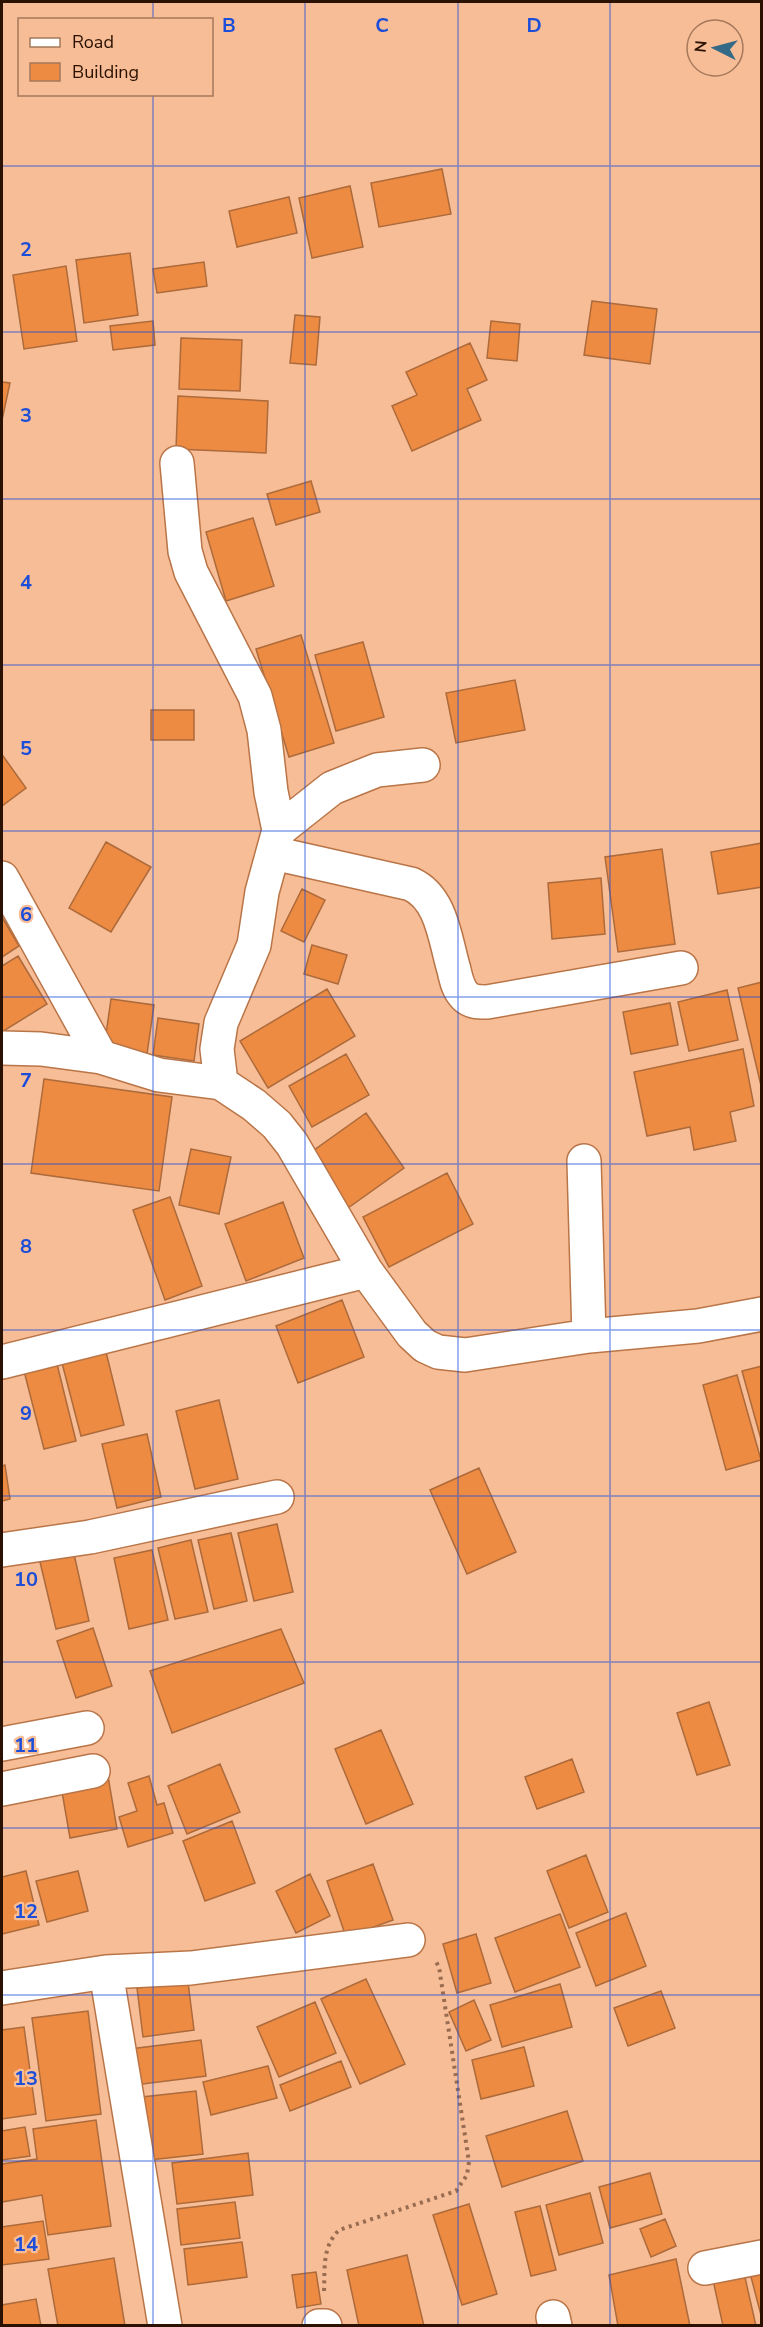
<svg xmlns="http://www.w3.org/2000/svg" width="763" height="2327" font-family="'Nunito Sans',sans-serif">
<rect width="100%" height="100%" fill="#f7bd97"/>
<path fill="#ed8b42" stroke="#ad6a3b" stroke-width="1.5" d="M442,169L451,214L379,227L371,183Z
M350,186L363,247L312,258L299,198Z
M289,197L297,233L237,247L229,211Z
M130,253L138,315L84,323L76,260Z
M204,262L207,286L157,293L153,269Z
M66,266L77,341L24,349L13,275Z
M592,301L657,309L650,364L584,355Z
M295,315L320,317L316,365L290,363Z
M153,321L155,345L113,350L110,326Z
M491,321L520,324L517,361L487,358Z
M181,338L242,340L240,391L179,389Z
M470,343L487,380L467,389L481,420L412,451L392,406L417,395L406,372Z
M2,382L10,383L2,420Z
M178,396L268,401L266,453L176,449Z
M311,481L320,512L276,525L267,494Z
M253,518L274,586L226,601L206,532Z
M301,635L334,743L289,757L256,649Z
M363,642L384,717L336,731L315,655Z
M515,680L525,730L456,743L446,693Z
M151,710H194V740H151Z
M3,756L26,788L2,806V757Z
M106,842L151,867L111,932L69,908Z
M762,843V887L718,894L711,852Z
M662,849L675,944L618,952L605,857Z
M601,878L605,934L552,939L548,883Z
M302,889L325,900L304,942L281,931Z
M2,917L19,946L2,957Z
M312,945L347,955L338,984L304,974Z
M18,956L47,1004L2,1032V966Z
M762,982V1090L738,988Z
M327,989L355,1036L268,1088L240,1041Z
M727,990L738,1040L689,1051L678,1002Z
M111,999L154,1005L147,1054L104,1048Z
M670,1003L678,1045L631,1054L623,1012Z
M158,1018L199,1024L194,1061L153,1055Z
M743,1049L754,1106L730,1112L736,1141L694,1150L690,1127L647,1136L634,1072Z
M346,1054L369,1095L312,1127L289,1086Z
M44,1079L172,1097L159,1191L31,1173Z
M366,1113L404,1168L348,1208L310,1153Z
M191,1149L231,1157L219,1214L179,1205Z
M447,1173L473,1224L389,1267L363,1217Z
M170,1197L202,1286L165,1300L133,1210Z
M283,1202L304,1258L246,1281L225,1224Z
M342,1300L364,1357L298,1383L276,1326Z
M106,1352L124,1425L81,1436L62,1363Z
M57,1364L76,1441L44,1449L24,1371Z
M762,1366V1443L742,1371Z
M737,1375L761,1460L726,1470L703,1385Z
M219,1400L238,1479L195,1489L176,1411Z
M147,1434L161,1497L117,1508L102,1444Z
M5,1465L10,1499L2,1501V1466Z
M479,1468L516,1552L467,1574L430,1490Z
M277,1524L293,1592L254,1601L238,1533Z
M231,1533L247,1601L214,1609L198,1540Z
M191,1540L208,1612L175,1619L158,1548Z
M152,1550L168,1620L129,1629L114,1558Z
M74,1554L89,1621L56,1629L40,1562Z
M93,1628L112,1686L76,1698L57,1641Z
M281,1629L304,1683L172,1733L150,1671Z
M709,1702L730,1765L697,1775L677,1713Z
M381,1730L413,1804L366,1824L335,1749Z
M572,1759L584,1792L537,1809L525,1777Z
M220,1764L240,1812L187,1834L168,1786Z
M108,1776L117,1829L70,1838L61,1786Z
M149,1776L157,1805L164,1803L173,1833L128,1847L119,1817L137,1811L128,1783Z
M232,1821L255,1883L205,1901L183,1841Z
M586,1855L608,1912L569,1928L547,1871Z
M373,1864L393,1920L346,1937L327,1881Z
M26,1871L39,1925L2,1934V1877Z
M78,1871L88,1911L47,1922L36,1881Z
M310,1874L330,1916L296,1933L276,1891Z
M626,1913L646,1966L596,1986L576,1933Z
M560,1914L580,1967L515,1992L495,1938Z
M476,1934L491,1983L457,1993L443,1944Z
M366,1979L405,2064L360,2084L321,1999Z
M188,1982L194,2030L143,2037L137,1988Z
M560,1984L572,2027L502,2047L490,2005Z
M661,1991L675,2028L628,2046L614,2008Z
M474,2000L491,2040L466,2051L449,2012Z
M315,2002L336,2053L279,2077L257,2027Z
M88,2011L101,2114L46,2121L32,2018Z
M24,2027L36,2114L2,2119V2030Z
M201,2040L206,2076L135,2085L130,2049Z
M524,2047L534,2086L481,2099L472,2060Z
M341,2061L351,2087L290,2111L280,2085Z
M268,2066L277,2098L211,2115L203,2082Z
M196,2091L203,2154L150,2160L142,2097Z
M567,2111L583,2161L502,2187L486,2136Z
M96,2120L111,2226L48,2235L42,2195L2,2202V2164L37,2159L33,2129Z
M25,2127L30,2156L2,2160V2131Z
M248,2153L253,2195L177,2204L172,2163Z
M650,2173L662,2214L610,2228L599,2187Z
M590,2193L603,2243L559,2255L546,2205Z
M235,2202L240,2238L181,2245L177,2209Z
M469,2204L497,2294L462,2305L433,2215Z
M540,2206L556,2270L531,2276L515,2212Z
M665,2219L676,2246L651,2257L640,2229Z
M43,2221L49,2259L2,2265V2227Z
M242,2242L247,2277L188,2285L184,2249Z
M407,2255L424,2326H359L347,2270Z
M114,2258L125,2326H58L48,2269Z
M676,2259L690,2326H618L609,2275Z
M762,2270V2319L750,2273Z
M316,2272L321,2304L297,2308L292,2275Z
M744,2273L756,2326H723L713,2280Z
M36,2299L41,2326H2V2305Z"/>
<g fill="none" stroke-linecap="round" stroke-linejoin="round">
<g stroke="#b97547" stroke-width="36">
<path id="minor" d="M177,463L185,551L191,572L255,696L264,730L271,792L279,830
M273,853L411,884C442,898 445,940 454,970C456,979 458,989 465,996C471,1002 478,1002 487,1002L681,968
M2,878L101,1057
M2,1048L41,1049L101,1057L159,1075L221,1083L254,1105L277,1125L292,1144L366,1271L412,1334L425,1346L438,1352L465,1355L589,1336L698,1326L762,1314
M221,1083L217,1049L221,1023L254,945L262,892L279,830L332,788L377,770L423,765
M584,1161L589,1336
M2,1362L366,1271
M2,1550L90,1537L277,1497
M2,1744L87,1728
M2,1789L93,1771
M106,1972L165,2326
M2,1988L106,1972L191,1968L408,1940
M705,2268L762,2257
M553,2317L555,2326
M319,2326H325"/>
</g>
<path stroke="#986c50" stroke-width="4" stroke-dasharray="3 4.5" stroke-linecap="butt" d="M324,2291C325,2268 322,2247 339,2230L456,2191L467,2175L469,2162L439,1967L435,1960"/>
<use href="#minor" stroke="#fff" stroke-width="33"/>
</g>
<path fill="none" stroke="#1d4ed8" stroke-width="1.5" stroke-opacity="0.55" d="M153,2V20M305,2V2326M458,2V2326M610,2V2326M153,94V2326M2,166H762M2,332H762M2,499H762M2,665H762M2,831H762M2,997H762M2,1164H762M2,1330H762M2,1496H762M2,1662H762M2,1828H762M2,1995H762M2,2161H762"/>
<g font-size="20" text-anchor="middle" font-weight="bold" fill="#1d4ed8" stroke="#f7bd97" stroke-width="4.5" stroke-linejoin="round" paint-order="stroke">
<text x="229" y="32">B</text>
<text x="382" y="32">C</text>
<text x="534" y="32">D</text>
<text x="26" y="256">2</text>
<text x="26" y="422">3</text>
<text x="26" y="589">4</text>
<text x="26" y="755">5</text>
<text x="26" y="921">6</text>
<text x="26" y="1087">7</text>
<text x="26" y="1253">8</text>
<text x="26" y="1420">9</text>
<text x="26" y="1586">10</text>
<text x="26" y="1752">11</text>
<text x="26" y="1918">12</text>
<text x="26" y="2085">13</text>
<text x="26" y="2251">14</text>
</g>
<rect width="763" height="2327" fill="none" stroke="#2b1100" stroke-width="6"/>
<rect x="18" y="18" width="195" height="78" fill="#f7bd97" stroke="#a5785b" stroke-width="1.5"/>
<rect x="30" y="38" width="30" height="9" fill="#ffffff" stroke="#a5785b" stroke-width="1.5"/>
<text x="72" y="48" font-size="18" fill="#2b1100">Road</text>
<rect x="30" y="63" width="30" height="18" fill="#ed8b42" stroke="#a5785b" stroke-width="1.5"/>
<text x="72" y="78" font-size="18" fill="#2b1100">Building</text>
<g transform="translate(715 48) rotate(276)"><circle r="28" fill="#f7bd97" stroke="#a5785b" stroke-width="1.5"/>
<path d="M0-4.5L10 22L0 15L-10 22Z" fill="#356a86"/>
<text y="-9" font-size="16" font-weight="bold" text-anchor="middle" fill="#2b1100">N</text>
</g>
</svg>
